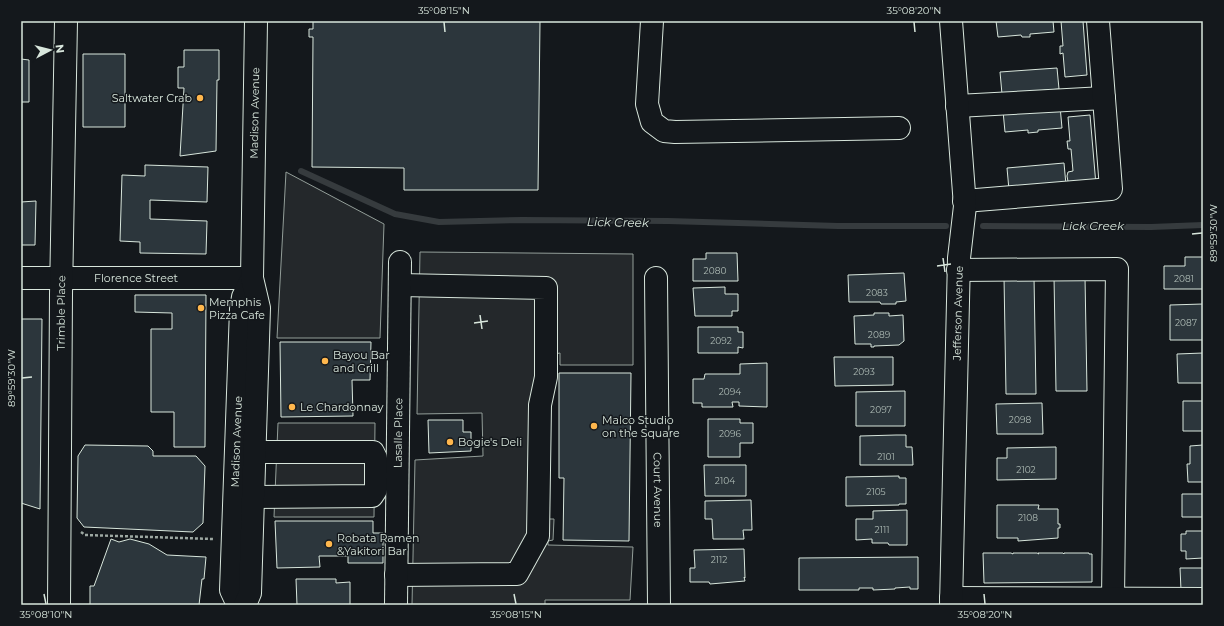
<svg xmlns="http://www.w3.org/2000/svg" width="1224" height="626" font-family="Montserrat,sans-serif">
<rect width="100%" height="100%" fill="#14181c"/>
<path fill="#24282b" stroke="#939e99" d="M286,172L384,224L380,338H277Z
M420,252L633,254V365H560V353L555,354L547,415L543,519H554L553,540L548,541V545L633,547L630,600H545V605H412L415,460L483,456L482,413L417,414Z
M278,423H375L374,517H274Z"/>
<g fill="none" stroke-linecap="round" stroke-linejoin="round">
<path stroke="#363b3e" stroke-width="6" d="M301,171L395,214L439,222L522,220L668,221L838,226H946
M983,226L1151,227L1203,225"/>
</g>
<path fill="#2c363c" stroke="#d8e6dc" d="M313,21H540L538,190H404V168L312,167L313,37H309V29H313Z
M996,21H1053L1054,32L1030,34V37H1022L1021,35L998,37Z
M1061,21H1083L1087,75L1065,77L1063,53L1060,54V46H1063Z
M184,50H219V80H217L216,151L180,156L184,88H178V67H184Z
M83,54H125V127H83Z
M21,59L29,60V102H21Z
M1057,68L1059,89L1002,94L1000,72Z
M1060,106L1062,128L1038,130V132L1028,133V130L1005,132L1003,111Z
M1090,115L1096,185L1069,187L1067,176L1068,172L1073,171L1071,149H1068L1067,141H1070L1068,117Z
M1064,163L1066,185L1009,190L1007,168Z
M145,165L208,167L207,202L150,200V219L207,221L206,254L140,253V242L120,241L122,175L145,176Z
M36,201L35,245H21V202Z
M706,253H737L738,281H693V259H706Z
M1185,257H1203V289H1164V266H1185Z
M904,273L906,301L896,302V304H881L880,302H849L848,275Z
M1004,277H1034L1036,394H1006Z
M1054,277H1085L1087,391H1056Z
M725,287V294H738V311H732V316H695L693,288Z
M135,295H206L205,447H174V412H151V329H172V313L135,312Z
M1203,304V340H1170V305Z
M874,313H889V316L903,315L904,341L899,345L874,346V347H871V344H855L854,316L874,315Z
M21,319H42L40,509L21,503Z
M698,327H738V332H743V348L738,347V353H698Z
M280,342H371L370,380H352L353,416L281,417Z
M1203,353V383H1178L1177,354Z
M834,357H893V385L835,386Z
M767,363V407L739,406V402H732L733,407H702V403H693V379H704L705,374H740V364Z
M559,373H631L629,541L563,540L564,478H559Z
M905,391V426H856V392Z
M1183,401H1203V431H1183Z
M1042,403L1043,434H997L996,404Z
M708,419H740V423H753V443H740V457H708Z
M428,420H463V432H471V451L429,453Z
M896,435H906V447H912L913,465H860V436Z
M85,445L148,446L153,451V456H196L205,466L203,523L193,532L84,527L77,518L78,456Z
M1203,445V482H1188L1187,464H1190V446Z
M1056,447V479L997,480V458H1007V448Z
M704,465H746V496H705Z
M899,476V478H906V504H899V505L846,506V477Z
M1182,494H1203V517H1182Z
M751,500L752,530H743L744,539H713L712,519H705V501Z
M997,505H1039L1038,509H1058V524H1060V528H1058V538L1018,541V538H997Z
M907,510V545H889L888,543H872V539L856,540V519H873V511Z
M275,521H373V533H383V563H348V556H319L320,567L277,568Z
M1186,531H1203V558L1186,559V551H1181V534H1186Z
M111,539L119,542L130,539L149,544L167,555L206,557L204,579H202L199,605H90V586H94Z
M744,549L745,578L744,577L745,581L710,584L709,582H690V568H695L694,550Z
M983,553H1011L1013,554V553H1037L1039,554L1038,553H1063L1064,554V553H1089V554H1092V582L984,583Z
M918,557V589H910V587L895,588V589L873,590V588H859V590H799V558Z
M1180,568H1203V589L1181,590Z
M296,579H336V583L350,582V605H297Z"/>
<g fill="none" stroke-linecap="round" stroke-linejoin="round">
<g stroke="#d8e6dc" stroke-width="24">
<g id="minor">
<path d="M652,21L647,104L652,122L664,131L675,132L899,128"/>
<path d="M957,106L1104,98"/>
<path d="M964,201L1111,189L1098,21"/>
<path d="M958,270L1117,269L1113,599"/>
<path id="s1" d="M21,278H252"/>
<path id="s2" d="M656,278L659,605"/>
<path d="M253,497L372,496L376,490V458L373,452H254"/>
<path d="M396,575L517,574L538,536L540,405L546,377V288L400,285"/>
<path d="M951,598L1203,599"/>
<path id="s3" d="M59,605L61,294L66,21"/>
<path id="s4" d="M238,605L231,590L241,309L243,297L252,278"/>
<path id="s5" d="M245,605L250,593L259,308L252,278L256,21"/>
<path id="s6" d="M396,605L400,262"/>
<path id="s7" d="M951,605L959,258L965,206L951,21"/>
</g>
</g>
<path stroke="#9da8a2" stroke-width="2.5" stroke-dasharray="3 2" stroke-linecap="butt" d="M81,532L85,535L213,539"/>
<use href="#minor" stroke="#14181c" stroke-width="22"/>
</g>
<path fill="none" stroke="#d8e6dc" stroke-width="1.5" d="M444,22L445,32M914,22L915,32M1192,234L1202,233M943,258L945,272M937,266L951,264M480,315L482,329M474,323L488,321M22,378L32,377M44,594L46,604M514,594L516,604M984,594L985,604"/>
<g fill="#ffb74d" stroke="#14181c" stroke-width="1.5">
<circle cx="200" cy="98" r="4"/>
<circle cx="201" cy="308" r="4"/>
<circle cx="325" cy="361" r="4"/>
<circle cx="292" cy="407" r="4"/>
<circle cx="594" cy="426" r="4"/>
<circle cx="450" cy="442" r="4"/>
<circle cx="329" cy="544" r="4"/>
</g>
<g text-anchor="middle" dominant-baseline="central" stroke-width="3" stroke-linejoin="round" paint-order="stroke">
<g font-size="9" fill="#adbab4">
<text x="715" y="270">2080</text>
<text x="1184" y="278">2081</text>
<text x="877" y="292">2083</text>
<text x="1186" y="322">2087</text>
<text x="879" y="334">2089</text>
<text x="721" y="340">2092</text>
<text x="864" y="371">2093</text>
<text x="730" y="391">2094</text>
<text x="881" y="409">2097</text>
<text x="1020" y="419">2098</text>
<text x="730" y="433">2096</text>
<text x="886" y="456">2101</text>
<text x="1026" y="469">2102</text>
<text x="725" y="480">2104</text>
<text x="876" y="491">2105</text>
<text x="1028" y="517">2108</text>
<text x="882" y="529">2111</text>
<text x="719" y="559">2112</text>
</g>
<g font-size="11" fill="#d8e6dc" stroke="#14181c" text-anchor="start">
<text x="192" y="98" text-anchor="end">Saltwater Crab</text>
<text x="209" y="302">Memphis<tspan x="209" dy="13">Pizza Cafe</tspan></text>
<text x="333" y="355">Bayou Bar<tspan x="333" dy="13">and Grill</tspan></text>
<text x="300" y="407">Le Chardonnay</text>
<text x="602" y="420">Malco Studio<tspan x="602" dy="13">on the Square</tspan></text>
<text x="458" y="442">Bogie's Deli</text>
<text x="337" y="538">Robata Ramen<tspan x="337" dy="13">&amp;Yakitori Bar</tspan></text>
</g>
<g font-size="11" fill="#d8e6dc" stroke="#14181c">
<text stroke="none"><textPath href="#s5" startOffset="494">Madison Avenue</textPath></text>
<text stroke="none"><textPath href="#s1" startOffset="115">Florence Street</textPath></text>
<text stroke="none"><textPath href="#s3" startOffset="292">Trimble Place</textPath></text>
<text stroke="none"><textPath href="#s7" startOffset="292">Jefferson Avenue</textPath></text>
<text stroke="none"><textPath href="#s6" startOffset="172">Lasalle Place</textPath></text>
<text stroke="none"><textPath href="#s4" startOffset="165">Madison Avenue</textPath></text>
<text stroke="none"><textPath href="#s2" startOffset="212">Court Avenue</textPath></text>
</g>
<g font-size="12" font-style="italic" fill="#d8e6dc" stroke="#14181c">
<text transform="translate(618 222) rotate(1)">Lick Creek</text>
<text x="1093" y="225">Lick Creek</text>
</g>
</g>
<rect width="1224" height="626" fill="none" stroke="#14181c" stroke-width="44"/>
<g transform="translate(50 50) rotate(83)" stroke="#14181c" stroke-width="3" paint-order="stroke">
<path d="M0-3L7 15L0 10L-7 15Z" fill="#d8e6dc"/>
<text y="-6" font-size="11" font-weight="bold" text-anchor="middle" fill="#d8e6dc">N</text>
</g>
<rect x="22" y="22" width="1180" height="582" fill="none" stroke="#d8e6dc" stroke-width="1.5"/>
<g font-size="10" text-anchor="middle" fill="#d8e6dc">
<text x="444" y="14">35°08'15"N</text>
<text x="914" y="14">35°08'20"N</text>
<text transform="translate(1213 233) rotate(-90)" y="4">89°59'30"W</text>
<text transform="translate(11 378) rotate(-90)" y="4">89°59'30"W</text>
<text x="46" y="618">35°08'10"N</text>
<text x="516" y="618">35°08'15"N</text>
<text x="985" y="618">35°08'20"N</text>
</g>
</svg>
